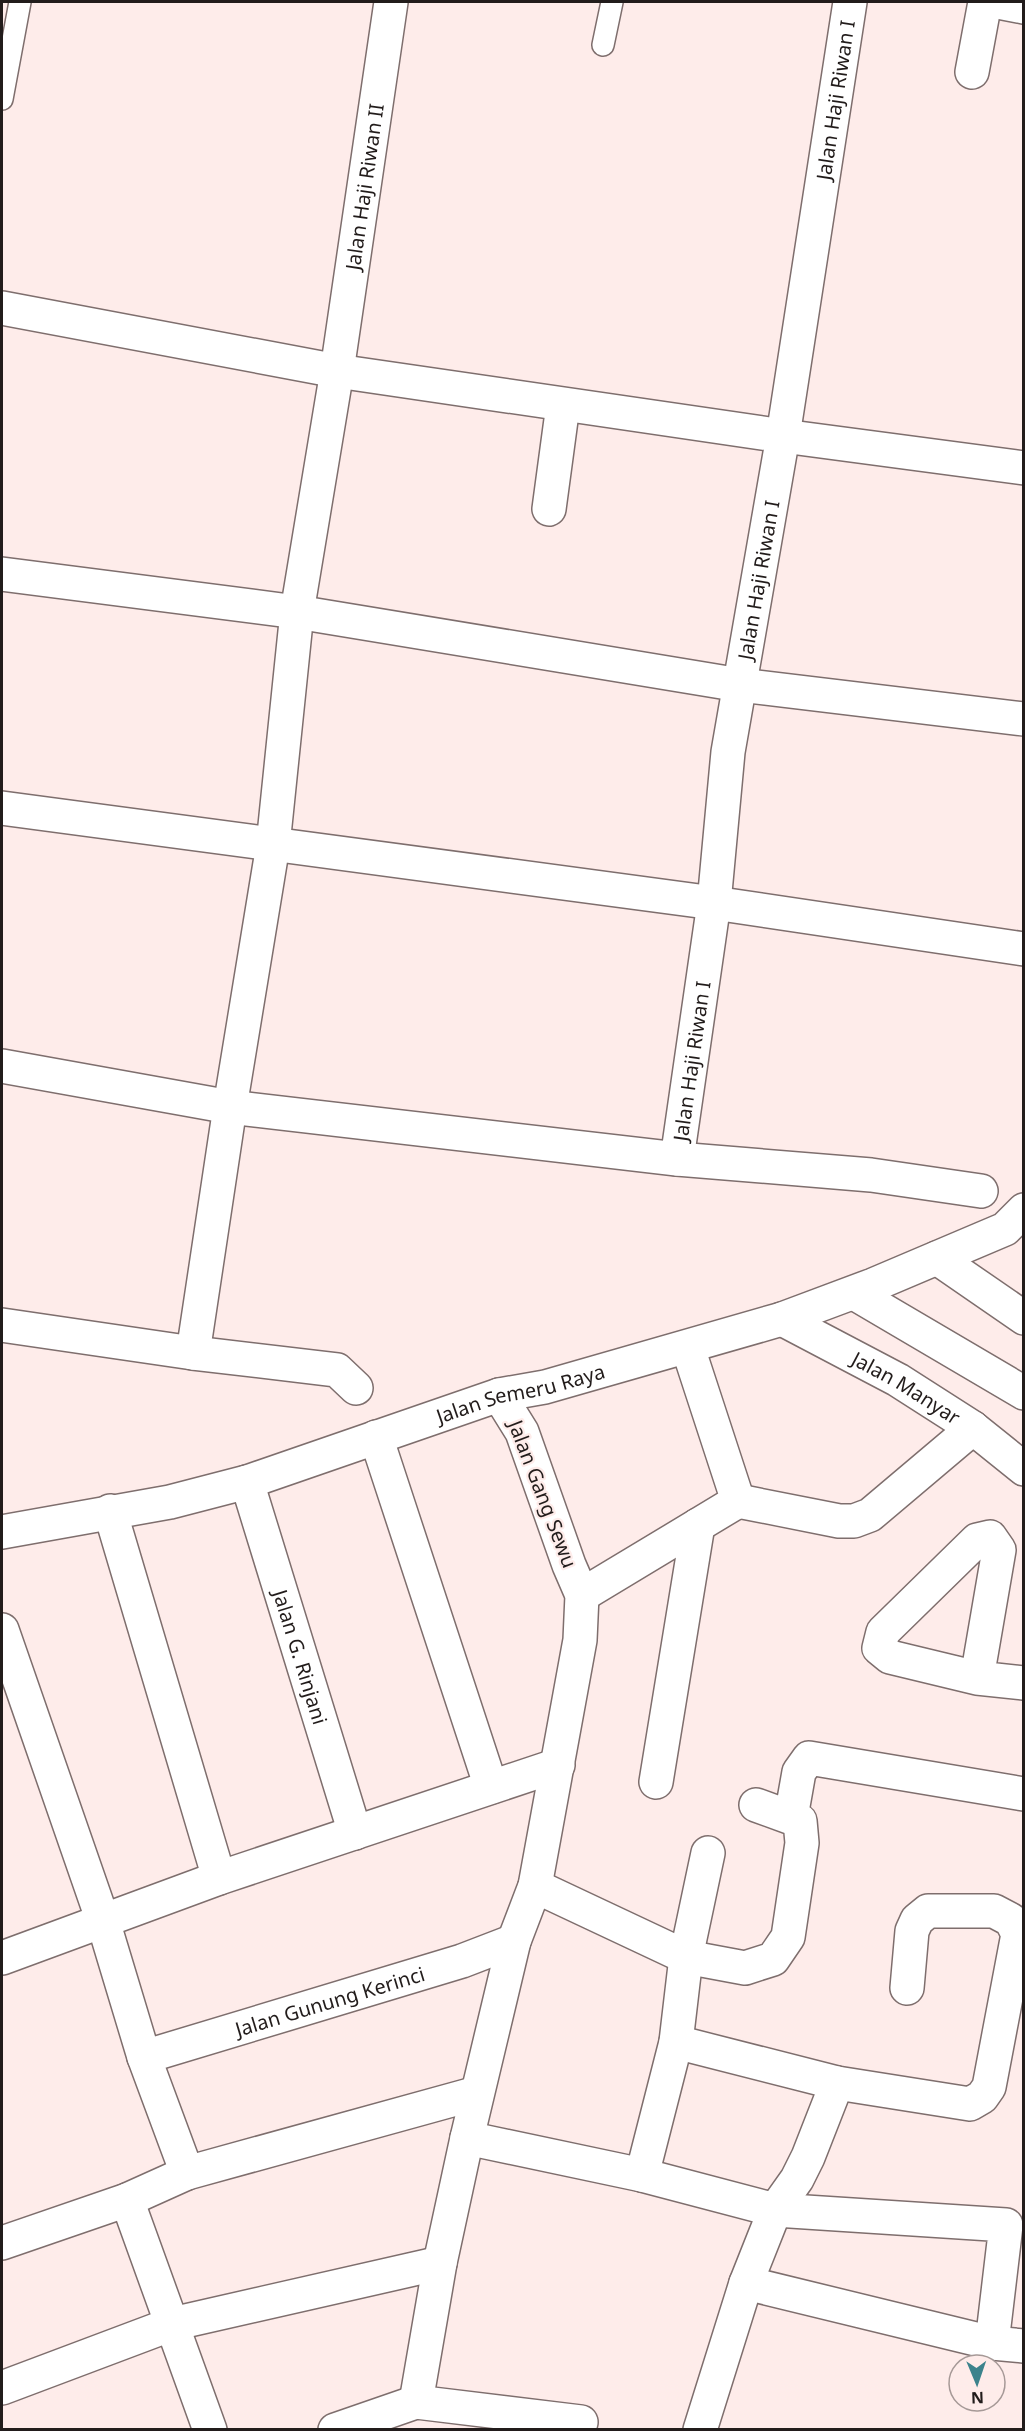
<svg xmlns="http://www.w3.org/2000/svg" width="1025" height="2431" font-family="'Noto Sans',sans-serif">
<rect width="100%" height="100%" fill="#feecea"/>
<g fill="none" stroke-linecap="round" stroke-linejoin="round">
<g stroke="#7e6e6d" stroke-width="24">
<path id="lane" d="M603,45L612,2
M2,99L20,2"/>
</g>
<g stroke="#7e6e6d" stroke-width="36">
<g id="street">
<path d="M972,72L985,2"/>
<path d="M2,308L337,371L783,436L1024,468"/>
<path d="M549,509L563,405"/>
<path d="M2,574L297,612L740,685L1024,719"/>
<path d="M2,808L714,903L1024,949"/>
<path d="M2,1066L230,1107L677,1159L871,1175L981,1191"/>
<path id="s1" d="M677,1159L714,903L728,752L783,436L850,2"/>
<path d="M937,1258L1024,1318"/>
<path d="M854,1293L1024,1393"/>
<path id="s2" d="M782,1319L898,1380L973,1428L1024,1469"/>
<path d="M2,1325L193,1353L337,1370L356,1388"/>
<path id="s3" d="M193,1353L230,1107L273,845L297,612L337,371L391,2"/>
<path d="M376,1437L491,1787"/>
<path id="s4" d="M247,1482L355,1833"/>
<path d="M738,1501L839,1521H854L870,1515L973,1428"/>
<path d="M110,1511L219,1878"/>
<path id="s5" d="M2,1532L170,1502L247,1482L499,1395L545,1387L782,1319L873,1285L1005,1229L1024,1210"/>
<path d="M582,1595L738,1501L688,1348"/>
<path d="M2,1630L103,1921L144,2057L187,2173"/>
<path d="M977,1678L999,1550L990,1537L977,1540L883,1632L879,1648L890,1657L977,1678L1024,1683"/>
<path d="M656,1782L698,1525"/>
<path d="M791,1817L799,1772L809,1758L1024,1794"/>
<path d="M535,1886L686,1957L745,1968L773,1959L788,1937L802,1843L800,1821L756,1805"/>
<path d="M2,1958L219,1878L558,1765"/>
<path d="M676,2042L837,2083L970,2104L982,2097L989,2087L1018,1934L1011,1920L994,1911H928L917,1920L912,1931L907,1988"/>
<path id="s6" d="M144,2057L462,1961L514,1941"/>
<path d="M467,2138L642,2175L775,2210L1006,2225L992,2343"/>
<path d="M642,2175L676,2042L686,1957L708,1853"/>
<path d="M127,2200L210,2430"/>
<path d="M2,2243L127,2200L187,2173L477,2093"/>
<path d="M746,2283L992,2343L1024,2346"/>
<path d="M2,2388L172,2324L440,2263"/>
<path d="M416,2402L440,2263L467,2138L514,1941L535,1886L580,1640L582,1595L569,1565L522,1432L499,1395"/>
<path d="M335,2430L416,2402L581,2422L579,2430"/>
<path d="M700,2430L746,2283L775,2210L797,2179L808,2157L837,2083"/>
</g>
</g>
<g stroke="#7e6e6d" stroke-width="36">
<path id="secondary" d="M998,2L1024,7"/>
</g>
<use href="#lane" stroke="#fff" stroke-width="21"/>
<use href="#street" stroke="#fff" stroke-width="33"/>
<use href="#secondary" stroke="#fff" stroke-width="33"/>
</g>
<g text-anchor="middle" dominant-baseline="central" stroke-width="4.5" stroke-linejoin="round" paint-order="stroke">
<g font-size="20" fill="#221c1b" stroke="#feecea">
<text stroke="none"><textPath href="#s1" startOffset="1071">Jalan Haji Riwan I</textPath></text>
<text stroke="none"><textPath href="#s3" startOffset="1179">Jalan Haji Riwan II</textPath></text>
<text stroke="none"><textPath href="#s1" startOffset="585">Jalan Haji Riwan I</textPath></text>
<text stroke="none"><textPath href="#s1" startOffset="99">Jalan Haji Riwan I</textPath></text>
<text stroke="none"><textPath href="#s2" startOffset="142">Jalan Manyar</textPath></text>
<text stroke="none"><textPath href="#s5" startOffset="538">Jalan Semeru Raya</textPath></text>
<text transform="translate(543 1494) rotate(69)">Jalan Gang Sewu</text>
<text stroke="none"><textPath href="#s4" startOffset="183">Jalan G. Rinjani</textPath></text>
<text stroke="none"><textPath href="#s6" startOffset="194">Jalan Gunung Kerinci</textPath></text>
</g>
</g>
<rect width="1025" height="2431" fill="none" stroke="#221c1b" stroke-width="6"/>
<g transform="translate(977 2383) rotate(178)"><circle r="28" fill="#feecea" stroke="#a69997" stroke-width="1.5"/>
<path d="M0-4.5L10 22L0 15L-10 22Z" fill="#3c838c"/>
<text y="-9" font-size="16" font-weight="bold" text-anchor="middle" fill="#221c1b">N</text>
</g>
</svg>
